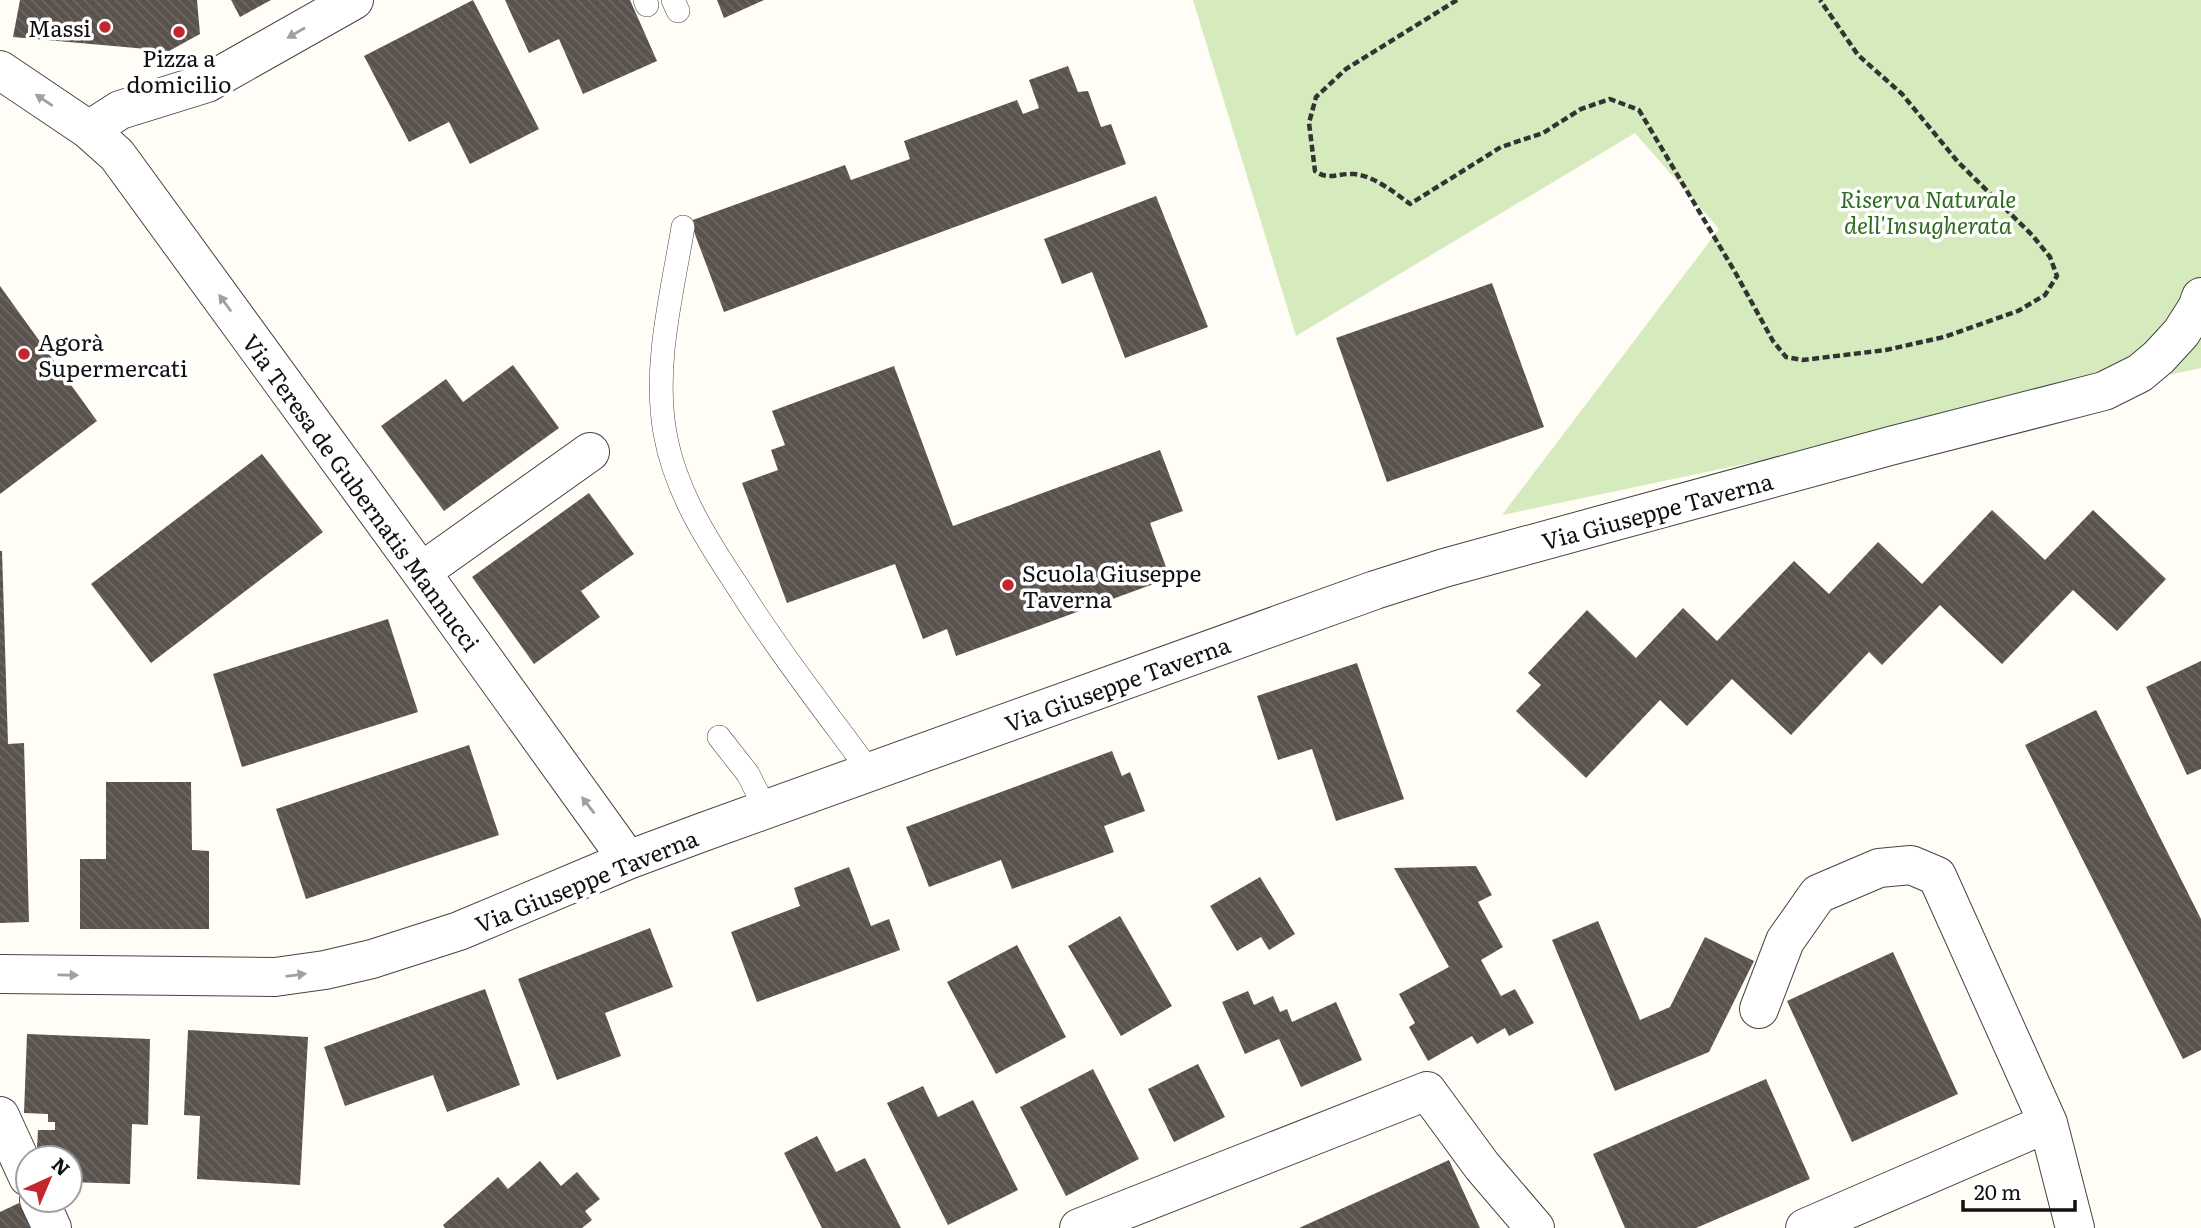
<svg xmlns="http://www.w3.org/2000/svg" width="2201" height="1228" font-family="Literata,serif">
<defs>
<pattern id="building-back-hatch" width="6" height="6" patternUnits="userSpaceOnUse" patternTransform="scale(1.75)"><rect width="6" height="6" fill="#5a524d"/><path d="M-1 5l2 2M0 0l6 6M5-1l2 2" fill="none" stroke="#6d6662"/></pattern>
</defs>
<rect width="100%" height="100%" fill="#fffdf5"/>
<path fill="#d5ebbd" d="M1193,0H2201V368L1502,515L1719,229L1635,133L1296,336Z"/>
<path fill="url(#building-back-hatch)" d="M20,0H197L200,34L169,51L13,37Z
M231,0H271L240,17Z
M473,0L539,129L470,164L449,122L409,142L364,56Z
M505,0H630L657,61L583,94L559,39L529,53Z
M717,0H764L724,18Z
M1068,66L1078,92L1088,91L1101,127L1111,124L1126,164L724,312L690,221L845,165L851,180L910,159L904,141L1017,100L1023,114L1039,108L1029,80Z
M1156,196L1208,327L1125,358L1092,272L1062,284L1044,239Z
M1492,283L1544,427L1387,482L1336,338Z
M0,286L97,421L0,494Z
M513,365L559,428L444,511L381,426L446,379L463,402Z
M894,366L953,526L1160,450L1183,511L1150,523L1170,578L956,656L947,629L923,639L895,564L787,603L742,483L778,470L771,450L785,445L772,411Z
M262,454L323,532L151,663L91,584Z
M589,493L634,554L581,591L600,617L534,664L472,577Z
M1992,510L2045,560L2093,510L2166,579L2117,631L2073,590L2002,664L1940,605L1882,665L1869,652L1791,735L1732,679L1687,726L1660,700L1586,778L1516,711L1541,685L1528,673L1587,610L1636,658L1683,608L1717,641L1794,561L1829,594L1878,542L1922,584Z
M0,551H2L8,744L24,743L29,922L0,923Z
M388,619L418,712L242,767L213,674Z
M2201,661V769L2187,775L2146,687Z
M1357,663L1404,799L1336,821L1312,749L1278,760L1257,696Z
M2096,710L2201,919V1050L2183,1059L2025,745Z
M469,745L499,835L306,899L276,809Z
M1112,751L1122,776L1130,772L1145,811L1104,826L1114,852L1012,889L1001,860L929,887L906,827Z
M106,782H191L192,850L209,851V929H80V859H106Z
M1476,866L1492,895L1478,902L1503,947L1481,960L1501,996L1515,989L1534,1023L1509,1036L1505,1028L1477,1044L1472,1036L1428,1061L1409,1027L1415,1023L1399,994L1449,967L1394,868Z
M849,867L871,926L889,919L900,950L757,1002L731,932L800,906L794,888Z
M1260,877L1295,934L1269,950L1261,937L1237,951L1210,906Z
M1120,916L1172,1006L1121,1036L1068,946Z
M1598,921L1640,1020L1670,1007L1705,937L1754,961L1709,1052L1615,1091L1552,940Z
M650,928L673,987L605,1013L621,1056L557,1080L518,979Z
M1017,945L1066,1037L996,1074L947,982Z
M1893,952L1958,1094L1852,1142L1787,1001Z
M485,989L520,1085L447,1112L433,1075L345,1106L324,1047Z
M1248,991L1254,1005L1273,996L1280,1012L1287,1009L1292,1022L1336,1002L1362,1060L1301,1087L1279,1039L1245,1054L1222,1002Z
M188,1030L308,1037L300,1185L197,1179L200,1116L184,1115Z
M27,1034L150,1039L148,1125L132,1124L130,1184L70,1182V1158H46V1149L37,1148L38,1130H55V1122H48V1114L24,1113Z
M1198,1064L1225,1117L1174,1142L1148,1089Z
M1093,1069L1139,1159L1066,1196L1020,1107Z
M1766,1079L1810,1179L1696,1228H1625L1593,1154Z
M923,1086L938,1117L973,1100L1018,1190L948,1225L887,1103Z
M817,1136L836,1172L865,1158L901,1228H822L784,1153Z
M1449,1160L1480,1228H1299Z
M540,1161L561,1186L577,1172L600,1199L585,1211L592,1220L582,1228H445L443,1225L498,1177L508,1189Z
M19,1203L32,1228H0V1212Z"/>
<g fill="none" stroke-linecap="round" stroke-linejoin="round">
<g stroke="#444" stroke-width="24">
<path id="lane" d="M645,0L647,5
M673,0L678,11
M683,227C672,294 653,365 665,433C675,491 708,542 740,590C780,653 826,712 870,772
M719,737L748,774L766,810"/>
</g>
<g stroke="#444" stroke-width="40">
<path id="street" d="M0,70L89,130L117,155L421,572L628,860
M89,130L120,110L207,83L354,0
M421,572L590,452
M0,974L275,977L325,970L372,959L459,931L628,860L703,832L1375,590L1444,568L1890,446L2104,391L2140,373L2159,357L2181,333L2197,308L2201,297
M1759,1009L1785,941L1818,894L1879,868L1911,865L1937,876L2048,1123L2075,1228
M0,1116L28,1177
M39,1200L52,1228
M1079,1228L1427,1091L1482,1166L1535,1228
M1805,1228L2048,1123"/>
</g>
<path stroke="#333" stroke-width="4.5" stroke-dasharray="7 3.5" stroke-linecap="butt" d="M1457,0L1346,69L1316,97L1309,123L1315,171C1329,181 1338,173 1354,174C1374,176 1394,192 1410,204L1501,147L1543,133L1581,109L1610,99L1639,110L1735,272L1773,341L1786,357L1803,360L1886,350L1944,337L2018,311L2045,295L2057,276L2050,257L2032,235L1958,162L1902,94L1858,55L1820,0"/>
<use href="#lane" stroke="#fff" stroke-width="23"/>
<use href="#street" stroke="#fff" stroke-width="38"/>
</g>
<defs><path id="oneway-solid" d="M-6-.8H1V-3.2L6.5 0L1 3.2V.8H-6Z" transform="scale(1.75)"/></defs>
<g fill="#a0a0a0">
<use href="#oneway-solid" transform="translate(296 33) rotate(150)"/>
<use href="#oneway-solid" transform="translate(44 100) rotate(-146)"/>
<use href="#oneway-solid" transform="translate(225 303) rotate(-126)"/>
<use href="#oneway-solid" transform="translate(588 805) rotate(-127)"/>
<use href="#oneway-solid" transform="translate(68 975) rotate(1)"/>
<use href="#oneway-solid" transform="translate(296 975) rotate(-7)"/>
</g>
<g fill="#c4262e" stroke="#fff" stroke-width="2.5">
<circle cx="105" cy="27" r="7"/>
<circle cx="179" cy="32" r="7"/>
<circle cx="24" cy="354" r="7"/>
<circle cx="1008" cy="585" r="7"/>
</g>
<g text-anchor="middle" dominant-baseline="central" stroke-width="7" stroke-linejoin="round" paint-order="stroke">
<g font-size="23" fill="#111" stroke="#fff" text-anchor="start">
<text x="91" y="27" text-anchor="end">Massi</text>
<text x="179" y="57" text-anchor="middle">Pizza a<tspan x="179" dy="26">domicilio</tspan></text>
<text x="38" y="341">Agorà<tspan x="38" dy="26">Supermercati</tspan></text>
<text x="1022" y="572">Scuola Giuseppe<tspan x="1022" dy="26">Taverna</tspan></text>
</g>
<g font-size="23" font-style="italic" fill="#2f6b1f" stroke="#fff">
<text x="1928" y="198">Riserva Naturale<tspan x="1928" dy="26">dell'Insugherata</tspan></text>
</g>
<g font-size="23" fill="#111" stroke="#fff">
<text transform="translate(362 492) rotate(54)">Via Teresa de Gubernatis Mannucci</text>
<text transform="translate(1657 510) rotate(-15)">Via Giuseppe Taverna</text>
<text transform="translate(1117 683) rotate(-20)">Via Giuseppe Taverna</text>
<text transform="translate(586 880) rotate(-22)">Via Giuseppe Taverna</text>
</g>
</g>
<g transform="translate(49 1179) rotate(44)"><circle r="33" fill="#ffffff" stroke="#a0a0a0" stroke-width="2"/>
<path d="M0-5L12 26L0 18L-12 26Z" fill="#c4262e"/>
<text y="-10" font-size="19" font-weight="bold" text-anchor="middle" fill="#111111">N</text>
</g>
<path d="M1963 1200v10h112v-10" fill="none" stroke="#111111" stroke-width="3.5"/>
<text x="1974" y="1200" font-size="21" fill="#111111" stroke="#ffffff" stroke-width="5" paint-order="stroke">20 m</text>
</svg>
